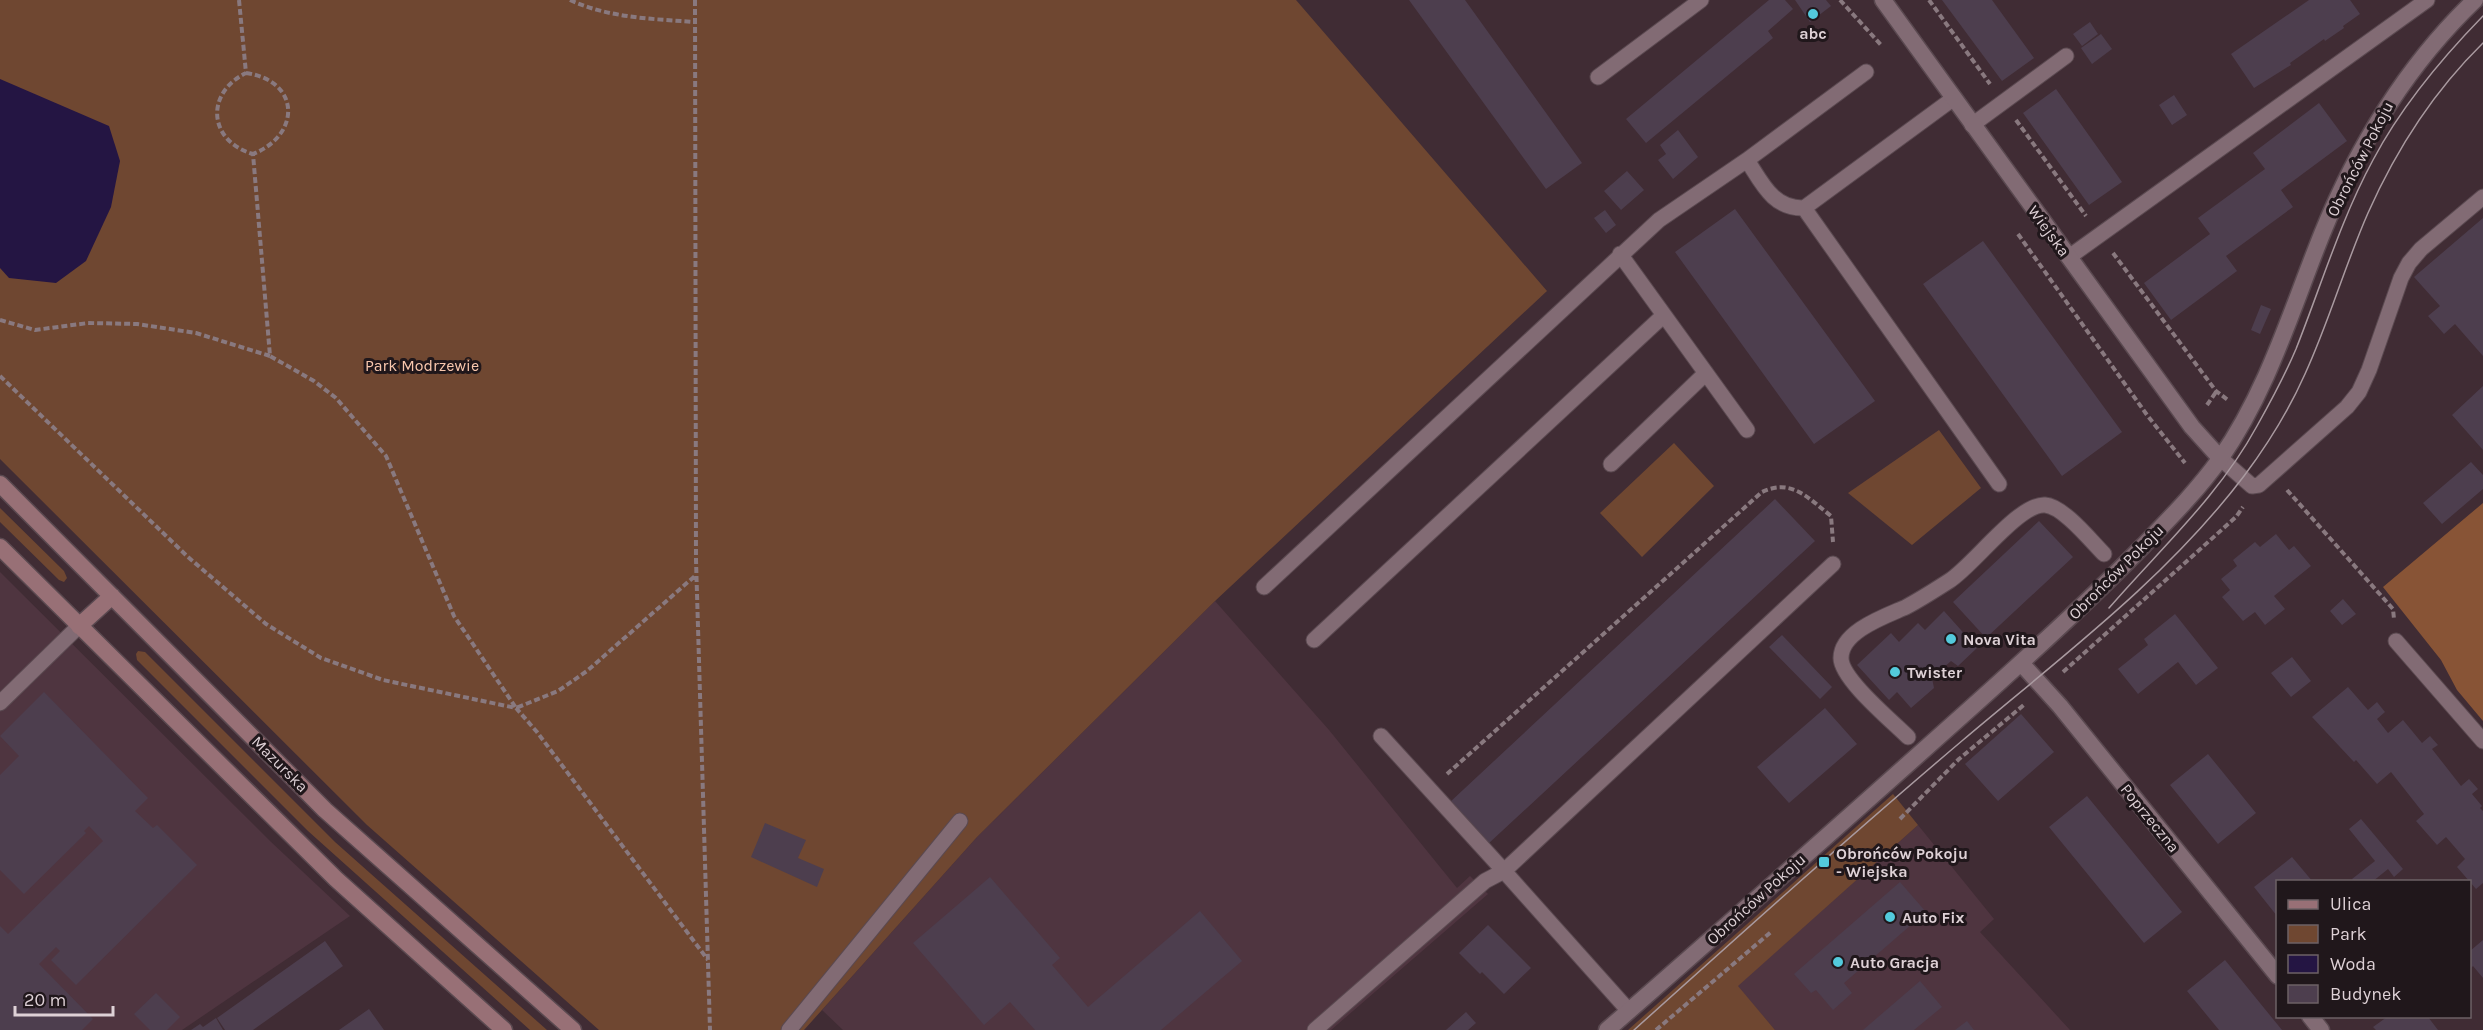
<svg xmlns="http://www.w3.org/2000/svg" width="2483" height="1030" font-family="Karla,sans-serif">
<rect width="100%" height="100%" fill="#402c34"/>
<path fill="#4f3540" d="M0,572L270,841L350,916L182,1030H0Z
M1215,601L1329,730L1457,888L1470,876L1488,894L1331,1030H843L822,1010L977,837Z
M1918,825L1994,919L1980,932L2070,1030H1775L1737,986Z"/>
<path fill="#6f4731" d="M0,0H1296L1547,291L1215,601L977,837L804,1030H599L367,825L0,459Z
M1939,430L1981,488L1912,545L1848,493Z
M1674,443L1714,486L1642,557L1600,513Z
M0,508L64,571L67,578L64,582L59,580L0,522Z
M138,651L145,652L335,842L547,1030H530L308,831L137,660L136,654Z
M1893,794L1918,825L1738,986L1775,1030H1628Z"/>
<path fill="#885436" d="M2483,503V721L2457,690L2441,660L2383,587Z"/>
<path fill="#241543" d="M0,79L109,126L120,161L111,207L86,261L56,283L9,278L0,268Z"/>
<path fill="#4d3e4e" d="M1409,0H1465L1582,163L1546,189Z
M1769,0H1785L1793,9L1768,31L1773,38L1646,143L1626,119Z
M1795,0H1826L1831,6L1810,22Z
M1942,0H1992L2034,58L2002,81Z
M2309,0H2350L2360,14L2343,26L2344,28L2325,41L2324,39L2290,63L2291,65L2254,88L2231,54Z
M2090,22L2098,34L2082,46L2073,34Z
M2101,34L2112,49L2092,64L2081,48Z
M2056,89L2122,182L2089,205L2023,113Z
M2174,95L2187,115L2172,125L2159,105Z
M2319,103L2347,141L2281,190L2293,207L2226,256L2237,271L2171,320L2144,283L2210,234L2198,218L2265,169L2253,153Z
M1678,130L1698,157L1673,179L1658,160L1666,154L1660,145Z
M1627,171L1644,190L1621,210L1604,191Z
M1735,209L1875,401L1814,444L1675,252Z
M1605,210L1616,225L1606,233L1594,218Z
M2483,218V356L2455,324L2444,334L2428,316L2440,306L2414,277Z
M1983,241L2122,432L2062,476L1923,284Z
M2261,305L2271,309L2260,334L2251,330Z
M2483,386V450L2452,415Z
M2471,462L2483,475V489L2442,524L2423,503Z
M1775,499L1815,541L1488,844L1449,803Z
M2039,521L2073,557L1986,638L1953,602Z
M2276,534L2289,550L2294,546L2311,566L2274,596L2285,609L2265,625L2255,612L2243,621L2222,597L2230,590L2221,579L2237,566L2233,560L2255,542L2260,547Z
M2343,599L2356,614L2342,625L2330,611Z
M1944,611L1977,648L1958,666L1951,661L1932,678L1934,688L1911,708L1897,692L1889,700L1857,665L1891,633L1899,642L1918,623L1925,630Z
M2175,614L2218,668L2196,685L2178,662L2138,694L2118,669L2148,645L2144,639Z
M1782,635L1832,687L1820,699L1769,647Z
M2292,657L2311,681L2291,697L2271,673Z
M2348,687L2368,710L2377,702L2385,712L2377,719L2388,733L2403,720L2422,743L2430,736L2438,745L2432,749L2461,786L2469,779L2478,789L2472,794L2482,806L2480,808L2483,811V883L2476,889L2457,867L2465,859L2446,837L2437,845L2416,821L2424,814L2391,772L2377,784L2356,760L2354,762L2312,717Z
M44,692L148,798L135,811L153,828L157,825L197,865L76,985L51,960L60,951L56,947L39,964L93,1019L82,1030H0V926L8,934L103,841L89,826L84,831L86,833L24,894L0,870V775L19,756L0,736Z
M1825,708L1857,744L1789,803L1757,767Z
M2021,714L2054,752L1998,801L1965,764Z
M2208,754L2256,813L2218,844L2170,785Z
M2087,796L2182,912L2144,943L2049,827Z
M2361,819L2403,869L2394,877L2388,869L2372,882H2354L2352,879L2375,861L2349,829Z
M765,823L806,840L798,858L824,869L817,887L751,857Z
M2292,857L2313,882H2278L2277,916L2254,887Z
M990,877L1060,958L1052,965L1088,1007L1200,911L1242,961L1161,1030H1035L1010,1002L984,1025L913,943Z
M1900,882L1926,912L1844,983L1852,993L1833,1010L1816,990L1811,993L1794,974Z
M1488,925L1531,968L1504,994L1482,972L1480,974L1459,953Z
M2483,940V978L2473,966L2470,969V951Z
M325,941L343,966L253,1030H225L217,1018Z
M2225,960L2273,1019L2282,1030H2219L2187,991Z
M1920,981L1942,1007L1914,1030H1863Z
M156,993L180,1017L167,1030H150L134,1014Z
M369,1009L384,1030H339Z
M1466,1012L1476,1023L1468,1030H1446Z
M2387,1017H2428L2438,1030H2376L2373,1027Z
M216,1018L223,1030H191L200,1024L203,1027Z
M1967,1021L1974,1030H1955Z"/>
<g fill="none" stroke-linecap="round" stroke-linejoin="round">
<g stroke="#5a4950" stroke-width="17">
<path id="service" d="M1598,77L1701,0
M1954,98L1804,208L1999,484
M1972,125L2066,56
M1747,160C1762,183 1773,209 1804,208
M1620,254L1747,430
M2069,257L2427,0
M2220,458L2252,486L2259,485L2347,407L2359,392L2369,370L2401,278L2409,263L2421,249L2483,197
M1611,464L1706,373
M1264,587L1659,220L1747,160L1866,72
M1314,640L1664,315
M2396,641L2483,741
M0,703L79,626
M1908,737C1892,721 1841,679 1841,658C1841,631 1886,616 1906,607C1921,599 1935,590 1949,581C1973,566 2019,503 2045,505C2063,506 2091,541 2104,554
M1629,1011L1504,871L1833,564
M789,1030L960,821
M1315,1030L1485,881L1504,871L1381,736"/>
</g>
<g stroke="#5a4950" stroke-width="19">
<path id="minor" d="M1883,0L2192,427L2220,458
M2021,663L2060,706L2278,976
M2310,1016L2321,1030
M1607,1030C1730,923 1851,815 1973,706C2031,654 2088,602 2143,546C2170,518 2197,491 2220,459C2268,390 2291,311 2322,234C2358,145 2406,66 2475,0"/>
</g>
<g stroke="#5a4950" stroke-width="19">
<path id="secondary" d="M0,484L325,810L573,1030
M0,547L336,879L504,1030
M79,626L112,596"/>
</g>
<path stroke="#89797f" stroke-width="4" stroke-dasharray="6 3" stroke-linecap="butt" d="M239,0L246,73C205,93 208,141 253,154L270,356L314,381L336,398L386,456L454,616L516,708L558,691L587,671L696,575
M570,0C609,18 653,19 695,22
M695,0L696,560L710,1030
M1840,0L1882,46
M1929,0L1990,84
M246,73C301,81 301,135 253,154
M2016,120L2086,216
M2018,234L2147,415L2185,463
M2113,253L2216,391L2228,400
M0,320L35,330L88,323L137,324L196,333L270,356
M0,376L188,557L266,624L321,658L383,680L516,708L537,732L708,960
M2207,405L2216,392
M2287,490L2393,609L2394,619
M2063,672L2236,517L2243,507
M1447,774L1762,492C1792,478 1808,498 1831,516L1833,542
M1900,819L1959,759L2025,704
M1656,1030L1771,932"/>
<use href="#service" stroke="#826b74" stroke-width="15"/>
<use href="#minor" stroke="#826b74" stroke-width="16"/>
<use href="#secondary" stroke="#987076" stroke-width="16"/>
<path stroke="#a99aa0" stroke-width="1.5" d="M2109,608C2160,549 2219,496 2257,426C2271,401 2285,375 2296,349C2321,286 2341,219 2373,160C2401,107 2441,59 2483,16
M1634,1030C1743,932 1852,834 1963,740C2061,657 2166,579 2244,476C2268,444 2289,410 2305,374C2329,322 2345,265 2368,213C2396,150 2434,91 2483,43"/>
</g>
<g fill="#53cadc" stroke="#20171b" stroke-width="2">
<circle cx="1813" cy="14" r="6"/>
<circle cx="1951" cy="639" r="6"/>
<circle cx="1895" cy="672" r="6"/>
<rect x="1818" y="856" width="12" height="12" rx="3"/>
<circle cx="1890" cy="917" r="6"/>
<circle cx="1838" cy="962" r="6"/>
</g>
<g text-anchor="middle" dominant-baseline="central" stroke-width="6" stroke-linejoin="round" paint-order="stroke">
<g font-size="16" font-weight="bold" fill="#ded1d6" stroke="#20171b" text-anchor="start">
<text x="1813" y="33" text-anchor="middle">abc</text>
<text x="1963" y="639">Nova Vita</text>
<text x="1907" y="672">Twister</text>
<text x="1836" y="853">Obrońców Pokoju<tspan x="1836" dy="18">- Wiejska</tspan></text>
<text x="1902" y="917">Auto Fix</text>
<text x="1850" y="962">Auto Gracja</text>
</g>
<g font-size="16" fill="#ded1d6" stroke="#20171b">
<text transform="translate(2360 159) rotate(-63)">Obrońców Pokoju</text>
<text transform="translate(2049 231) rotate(54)">Wiejska</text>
<text transform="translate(2116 572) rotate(-45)">Obrońców Pokoju</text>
<text transform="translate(280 764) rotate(45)">Mazurska</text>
<text transform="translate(2150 818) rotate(51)">Poprzeczna</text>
<text transform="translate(1756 899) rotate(-42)">Obrońców Pokoju</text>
</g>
<g font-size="16" fill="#fac8ae" stroke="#20171b">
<text x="422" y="365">Park Modrzewie</text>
</g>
</g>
<rect x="2276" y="880" width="195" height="138" fill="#20171b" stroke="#6c6166" stroke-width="1.5"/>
<rect x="2288" y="900" width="30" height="9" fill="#987076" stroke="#6c6166" stroke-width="1.5"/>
<text x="2330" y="910" font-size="18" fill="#ded1d6">Ulica</text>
<rect x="2288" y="925" width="30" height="18" fill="#6f4731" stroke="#6c6166" stroke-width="1.5"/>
<text x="2330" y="940" font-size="18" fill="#ded1d6">Park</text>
<rect x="2288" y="955" width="30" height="18" fill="#241543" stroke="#6c6166" stroke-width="1.5"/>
<text x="2330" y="970" font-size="18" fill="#ded1d6">Woda</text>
<rect x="2288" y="985" width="30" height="18" fill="#4d3e4e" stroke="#6c6166" stroke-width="1.5"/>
<text x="2330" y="1000" font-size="18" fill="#ded1d6">Budynek</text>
<path d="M15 1006v9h98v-9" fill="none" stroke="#ded1d6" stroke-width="3"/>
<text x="24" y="1006" font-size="18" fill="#ded1d6" stroke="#20171b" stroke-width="4.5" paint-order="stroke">20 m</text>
</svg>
